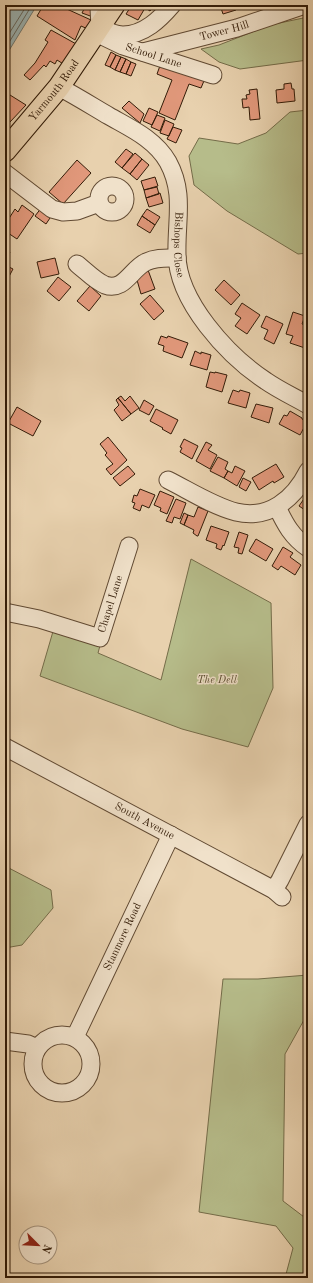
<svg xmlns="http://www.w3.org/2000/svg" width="313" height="1283" font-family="'Old Standard TT',serif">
<rect width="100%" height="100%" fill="#e8d1ae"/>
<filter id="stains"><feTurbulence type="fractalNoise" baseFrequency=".005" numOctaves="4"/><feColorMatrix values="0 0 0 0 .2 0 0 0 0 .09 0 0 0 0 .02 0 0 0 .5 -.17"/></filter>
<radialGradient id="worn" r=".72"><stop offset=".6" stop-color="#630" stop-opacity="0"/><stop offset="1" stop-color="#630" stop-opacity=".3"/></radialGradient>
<path fill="#b6bc8a" stroke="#746c49" d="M308,17V60L240,69L219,62L201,49L219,45L270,25Z
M308,110V253L298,254L227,211L194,185L189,156L199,138L238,144L266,133L290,112Z
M191,559L271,603L273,688L248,747L182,729L40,676L54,628L101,642L98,653L161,680Z
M5,866L51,890L53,908L22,945L5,948Z
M308,975V1021L304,1020L285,1054L283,1201L308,1220V1278H285L293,1248L276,1226L199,1212L223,979H258Z"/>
<path fill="#9bb5b5" stroke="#717870" d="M5,5H37L5,57Z"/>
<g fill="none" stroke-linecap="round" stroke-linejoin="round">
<path stroke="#67685e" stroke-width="1" d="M5,40L27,5
M5,49L32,5"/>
</g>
<path fill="#e1987b" stroke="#331c08" d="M48,5H58L91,20L88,29L81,26L75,40L37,16L43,6L47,7Z
M86,5H98L93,17L82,13Z
M132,5H141L145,8L138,20L126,14Z
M141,5H155L150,11Z
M220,5H235L236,10L223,14Z
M51,30L78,45L65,65L57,60L55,64L50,61L46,67L44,65L30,80L24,75L35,63L48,42L45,40Z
M111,52L116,55L110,67L105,65Z
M116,55L121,57L115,70L110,67Z
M121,57L126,59L120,72L115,70Z
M126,59L131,62L126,74L120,72Z
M131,62L136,64L131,76L126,74Z
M161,63L206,76L201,88L189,84L175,120L159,113L172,80L157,74Z
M291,83L292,89H294L295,101L277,103L276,90L284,89V84Z
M257,89L260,119L250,120L249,107L243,108L242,99H247L246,95L250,94L249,90Z
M10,95L26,105L10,122L5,118V101Z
M129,101L144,114L140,123L122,108Z
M149,108L158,112L152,125L143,121Z
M157,115L165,118L160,131L151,127Z
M165,120L174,124L169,136L160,133Z
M173,127L182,130L176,143L167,139Z
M126,149L133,154L122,168L115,162Z
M135,153L142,159L130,174L122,168Z
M142,159L149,165L137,180L130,174Z
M77,160L91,173L63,204L49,192Z
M155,177L158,186L144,190L141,181Z
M157,187L159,194L146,198L144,190Z
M160,193L163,203L149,207L146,198Z
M22,205L34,214L17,239L5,231V218L8,220L15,209L18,212Z
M42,207L52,215L46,224L35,216Z
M147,209L160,217L155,225L142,216Z
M142,216L155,225L150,233L137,225Z
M5,250L10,252L5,261Z
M55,258L59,274L41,278L37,262Z
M5,265L13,269L5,284Z
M148,270L155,289L141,294L135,273Z
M58,277L71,287L59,301L47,291Z
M224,280L240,295L231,305L215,290Z
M90,286L101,296L89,311L77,301Z
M150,295L164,311L154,320L140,304Z
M242,303L260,315L247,334L235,326L241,318L235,314Z
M293,312L305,316L302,324L308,326V337L305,348L290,343L293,336L286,334Z
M266,316L283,324L274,344L264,339L268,330L261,327Z
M161,336L167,338L168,336L188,343L182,358L163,351L164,346L158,344Z
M195,351L201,354V352L211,355L207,370L190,365Z
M210,372L215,373V372L227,375L222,392L206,387Z
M233,390L239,392L240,390L250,393L246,408L228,403Z
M121,396L125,401L130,396L139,408L131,414L118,398Z
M118,398L131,414L122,421L114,410L119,405L116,400Z
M144,400L154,406L149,415L139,410Z
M256,404L273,408L269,423L251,417Z
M17,407L41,421L33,436L8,423Z
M156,409L178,420L171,434L162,429L163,428L150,421Z
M290,411L302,418V419L307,422L300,435L279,424L284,415L287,416Z
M108,437L127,460L111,475L106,469L113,464L105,455L107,453L100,444Z
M184,439L198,446L192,459L180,452L182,448L180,447Z
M206,442L212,445L208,450L217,455L210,469L196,461Z
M218,457L228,462L225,469L228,471L224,478L210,471Z
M276,464L284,477L274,483L273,481L259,490L252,478Z
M128,466L135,474L120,486L113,478Z
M235,466L245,471L237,486L224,478L228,471L232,473Z
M243,478L251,482L246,491L239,487Z
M140,489L155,495L149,508L142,505L140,511L133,508L135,503L132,502L134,495L137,496Z
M160,491L174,497L167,514L160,511L161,508L154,505Z
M308,493V512L299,506Z
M176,499L186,503L180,519L174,517L172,523L166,521Z
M198,507L208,511L198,536H197L193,533L194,530L184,525L188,515L194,517Z
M184,513L188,515L184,525L180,523Z
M211,526L229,532L224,546L223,545L221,550L216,548L217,544L206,540Z
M239,532L248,535L242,554L238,553L239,548L234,547Z
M256,539L273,549L266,561L249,551Z
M283,547L293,553L290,557L301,565L295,575L281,566L278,570L272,566Z"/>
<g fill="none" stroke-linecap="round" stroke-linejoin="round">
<g stroke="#604932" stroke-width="19">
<g id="minor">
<path d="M101,5L99,8L100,27C107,31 116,35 123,35C144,35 160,19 172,5"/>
<path id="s1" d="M96,33L123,46L213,75"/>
<path id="s2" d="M143,52L237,28L305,5"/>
<path id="s3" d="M59,87C76,96 92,106 109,116C130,128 155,139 168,162C185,193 176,220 177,254C177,301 228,356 266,381C279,390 294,397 308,405"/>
<path d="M5,173L52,209L63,212L77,211L99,203"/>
<circle cx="112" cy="199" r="13"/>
<path d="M77,264C86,271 95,281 105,285C124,292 131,269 146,262C156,257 166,258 177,258"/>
<path d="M168,480C190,491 213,506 236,512C269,520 294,499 308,471"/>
<path d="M277,507C285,524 292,537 308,548"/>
<path id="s4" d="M5,612L39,619L100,638L129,546"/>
<path id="s5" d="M5,747L274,890L282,897"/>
<path d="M274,890L280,880L308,824"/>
<circle cx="62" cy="1064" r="29"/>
<path id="s6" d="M75,1037L171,835"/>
<path d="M5,1041L28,1044L37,1048"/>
</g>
</g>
<g stroke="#331c08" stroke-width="23">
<g id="major">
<path id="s7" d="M5,151L59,87L114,5"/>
</g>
</g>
<use href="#minor" stroke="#f0e1ca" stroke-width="17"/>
<use href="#major" stroke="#e8d1ae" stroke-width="21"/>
</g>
<g text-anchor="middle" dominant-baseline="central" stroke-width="3" stroke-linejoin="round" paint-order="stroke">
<g font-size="11" fill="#331c08" stroke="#f0e1ca">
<text stroke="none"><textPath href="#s2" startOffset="84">Tower Hill</textPath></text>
<text stroke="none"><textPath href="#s1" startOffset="62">School Lane</textPath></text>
<text stroke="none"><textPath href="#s7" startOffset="78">Yarmouth Road</textPath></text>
<text stroke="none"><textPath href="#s3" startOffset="218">Bishops Close</textPath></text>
<text stroke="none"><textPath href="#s4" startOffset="134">Chapel Lane</textPath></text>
<text stroke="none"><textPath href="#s5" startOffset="158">South Avenue</textPath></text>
<text stroke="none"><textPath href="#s6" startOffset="111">Stanmore Road</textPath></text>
</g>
<g font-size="11" font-style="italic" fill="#5a4c2f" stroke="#f0e1ca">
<text x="217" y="680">The Dell</text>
</g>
</g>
<rect width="313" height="1283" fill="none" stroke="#e8d1ae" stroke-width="20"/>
<rect x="6" y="6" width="301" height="1271" fill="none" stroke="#331c08" stroke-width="2"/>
<rect x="10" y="10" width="293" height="1263" fill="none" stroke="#331c08"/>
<g transform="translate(38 1245) rotate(114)"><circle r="19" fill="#f0e1ca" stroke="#a4927c"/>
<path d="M0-3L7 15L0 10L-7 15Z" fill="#8f2418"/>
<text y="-6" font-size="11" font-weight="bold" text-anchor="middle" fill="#331c08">N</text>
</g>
<rect width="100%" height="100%" filter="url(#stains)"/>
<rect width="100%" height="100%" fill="url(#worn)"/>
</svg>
